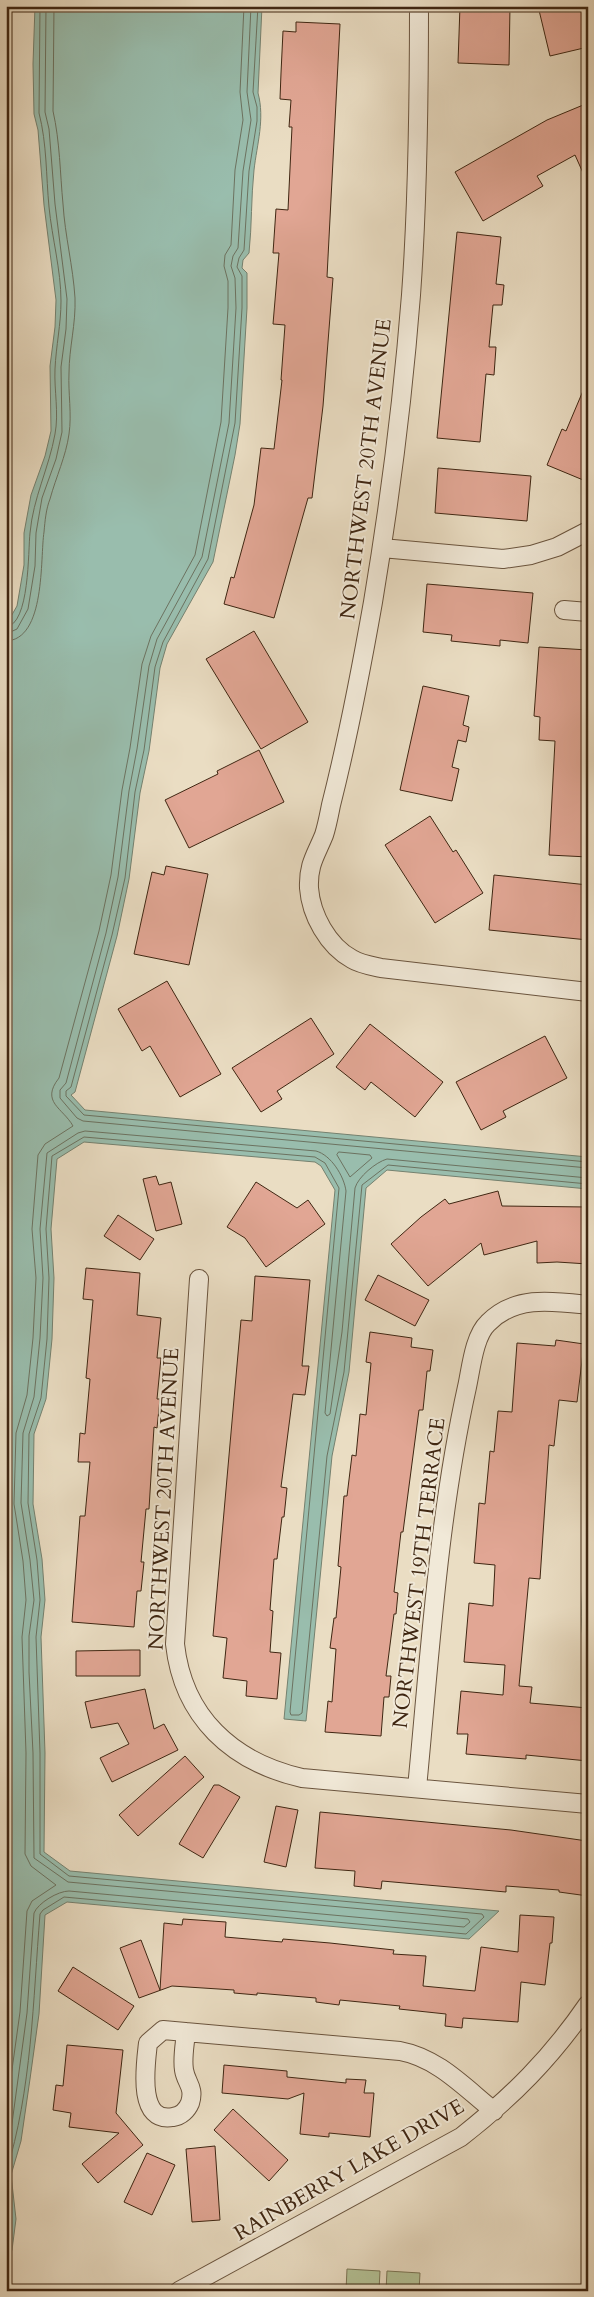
<svg xmlns="http://www.w3.org/2000/svg" width="594" height="2297" font-family="Cardo,serif">
<rect width="100%" height="100%" fill="#eaddc3"/>
<filter id="stains"><feTurbulence type="fractalNoise" baseFrequency=".004" numOctaves="4"/><feColorMatrix values="0 0 0 0 .2 0 0 0 0 .09 0 0 0 0 .02 0 0 0 .5 -.17"/></filter>
<radialGradient id="worn" r=".72"><stop offset=".6" stop-color="#630" stop-opacity="0"/><stop offset="1" stop-color="#630" stop-opacity=".3"/></radialGradient>
<path fill="#b4c296" stroke="#7a7454" d="M347,2269L380,2271L379,2291H346Z
M387,2271L420,2273L419,2291H386Z"/>
<path fill="#99bdad" stroke="#75816f" d="M35,6H262L258,93C265,119 257,144 254,170C251,198 252,225 249,253L243,260L242,268L247,273V308L240,424L235,455L213,562L167,644L160,668L149,751L140,793L129,879L117,936L75,1092L71,1095L85,1110L588,1157V1189L387,1170L366,1188L349,1372L332,1456L306,1721L284,1719L335,1190L321,1166L315,1162L84,1142L57,1159L51,1229L54,1278L52,1339L46,1399L34,1434L33,1504L42,1559L45,1600L41,1637L45,1753L44,1852L70,1871L499,1911L469,1939L67,1902L45,1915L39,2014L30,2079L21,2141L11,2175L16,2219L12,2250L6,2264V625L17,606L24,565V533L31,495L45,456L51,431L50,366L55,327L56,300L44,205L38,130L34,114L33,64Z
M588,1509V1650C575,1636 585,1567 587,1547C588,1534 585,1521 588,1509Z"/>
<g fill="none" stroke-linecap="round" stroke-linejoin="round">
<path stroke="#6c7260" stroke-width="1" d="M251,6L247,92L251,120L243,171L238,248L233,256L231,266L235,278L236,308L229,423L202,557L157,639L149,666L137,749L129,791L118,877L106,933L66,1083L60,1090V1098L77,1118L83,1121L588,1168
M258,6L253,92L257,107V121L249,171L244,250L239,258L237,267L242,276V308L235,423L208,559L163,642L155,667L144,750L135,792L125,878L112,935L71,1087L66,1091V1096L84,1115L588,1162
M6,627C30,625 28,550 30,533C33,498 49,468 55,434C59,413 54,390 55,369C56,346 61,324 61,301C61,270 52,238 49,207C46,176 47,144 39,113L40,6
M6,634L17,629L28,609L35,566L36,533L42,498L56,459L62,432L61,367L66,329L67,299L55,204L49,129L45,112L46,6
M6,641C46,640 40,558 44,532C45,521 46,509 50,499C56,477 66,456 69,434C72,414 68,393 69,373C69,348 76,324 75,298C73,266 65,236 63,204C60,173 60,142 53,111L54,6
M339,1152L370,1155L372,1158L350,1177L337,1155Z
M588,1577V1635
M6,2113L20,2012L27,1911L32,1901L56,1885L31,1866L25,1854L26,1753L22,1637L26,1600L23,1561L14,1504L16,1433L27,1395L33,1338L36,1278L32,1229L38,1155L45,1144L73,1126C63,1108 40,1102 59,1078L99,931L111,875L122,790L130,748L142,664L151,636L195,555L221,422L228,308V281L224,266L225,255L231,245L235,170L243,120L240,92L244,6
M6,2151L10,2138L27,2013L34,1913C38,1903 58,1891 69,1891L464,1927L470,1922L468,1919L428,1915L68,1882L34,1858L33,1753L29,1672V1636L34,1600L30,1560L21,1503L23,1433L34,1397L40,1338L43,1278L40,1229L47,1153L78,1133L85,1131L316,1151C331,1155 344,1176 346,1191L325,1413L327,1416L330,1414L342,1332L355,1188C358,1177 376,1162 387,1159L588,1178
M6,2173C32,2089 33,2000 40,1914L43,1910L64,1897L466,1934L484,1917L482,1914L428,1909L69,1876L40,1854V1753L36,1637L40,1600L37,1560L28,1503L29,1434L41,1398L47,1339L49,1278L46,1229L52,1156L84,1137L315,1157L325,1163L339,1188L290,1712L291,1715H299L302,1713L327,1456L344,1372L362,1185L388,1165L588,1184
M6,2180L11,2219L6,2251"/>
</g>
<path fill="#e1a694" stroke="#3f2612" d="M460,6H510L509,65L458,63Z
M538,6H588V47L550,56Z
M296,22L340,24L327,277L333,278L323,406L312,498H308L274,618L224,604L231,577L234,578L254,505L261,448L274,449L282,380H281L285,325L273,324L279,253H273L276,209L288,210L292,127H289L291,100L280,99L281,73L283,31L296,32Z
M588,103V184L575,155L537,176L543,186L483,221L455,172L547,120Z
M457,232L501,237L496,284L504,285L502,305H493L489,347H496L494,375L486,374L480,442L437,438Z
M588,379V482L547,465L562,429L566,431Z
M438,468L531,476L527,521L435,513Z
M427,584L533,593L528,643L500,640V646L451,641L452,635L423,632Z
M254,631L308,722L261,749L206,659Z
M539,647L588,650V857L549,855L555,741L539,740L540,717L534,716Z
M423,686L469,696L463,725L469,727L466,742L458,740L452,767L459,769L452,801L400,790Z
M259,750L284,802L189,848L165,800L218,774L217,771Z
M430,816L453,852L456,850L483,893L435,923L385,845Z
M166,866L208,874L189,965L134,954L152,872L164,875Z
M494,875L588,885V940L489,930Z
M167,981L221,1074L180,1097L150,1046L142,1051L118,1009Z
M311,1018L334,1054L277,1091L282,1099L261,1112L232,1068Z
M370,1024L443,1082L415,1117L371,1082L365,1090L336,1067Z
M545,1036L567,1078L503,1111L506,1117L481,1130L456,1082Z
M156,1176L159,1185L171,1182L182,1224L156,1231L143,1179Z
M256,1182L297,1208L308,1200L325,1224L266,1267L245,1238L227,1227Z
M498,1191L502,1206L588,1207V1264L557,1262L537,1263V1241L484,1255L481,1243L428,1286L391,1244L421,1217L445,1199L449,1204Z
M118,1215L154,1239L140,1260L104,1236Z
M86,1268L140,1273L137,1315L161,1318L157,1358H161L157,1399H160L157,1428L154,1427L149,1509H146L141,1562H144L141,1591H137L134,1627L72,1622L80,1516H85L90,1462H78L80,1433L85,1434L90,1379L86,1378L93,1300L83,1299Z
M378,1275L429,1300L415,1326L365,1300Z
M255,1276L310,1280L302,1366H309L305,1395L293,1394L281,1487L287,1488L284,1517H282L277,1559H274L270,1610L273,1611L270,1652L281,1653L277,1699L246,1696L247,1681L223,1678L227,1638L213,1636L241,1320L252,1321Z
M370,1332L412,1338L411,1347L433,1350L430,1371H427L423,1410H419L403,1532H401L394,1592L398,1593L396,1614H394L386,1676H391L389,1697H384L381,1736L325,1732L328,1701L332,1702L336,1649L330,1648L334,1618H336L341,1567L338,1566L344,1496H347L352,1455L356,1456L360,1414L366,1415L371,1363L366,1362Z
M556,1340L584,1344L577,1402L559,1400L554,1446L549,1445L540,1579L529,1578L519,1686L532,1687L530,1703L588,1708V1761L526,1755V1759L466,1754L468,1734H457L461,1691L503,1695L505,1665L464,1662L469,1603L493,1606L495,1565L474,1563L479,1503L485,1504L490,1451L494,1452L498,1411L512,1412L517,1343L555,1346Z
M131,1650H140V1676H76V1651Z
M145,1689L154,1729L164,1724L178,1750L112,1782L100,1758L129,1744L118,1723L91,1728L85,1702Z
M185,1756L204,1777L138,1836L119,1815Z
M214,1785H219L240,1797L203,1858L179,1844Z
M276,1806L298,1810L286,1867L264,1862Z
M320,1812L511,1830L587,1841L584,1859L588,1860V1896L559,1892V1890L506,1886V1892L382,1881L381,1889L354,1886L355,1871L315,1868Z
M520,1915L554,1917L552,1943H550L545,1985L521,1982L518,2022L463,2018L462,2028L445,2026L446,2014L399,2009L400,2006L340,2000L339,2005L316,2002V1998L257,1993V1995L234,1993V1990L172,1986L139,1998L120,1948L141,1940L160,1990L164,1923L182,1925L183,1919L226,1922L225,1937L282,1942L283,1939L330,1943L394,1950L393,1954L426,1956L423,1986L475,1991L481,1947L518,1952Z
M73,1967L134,2006L118,2030L58,1991Z
M67,2045L123,2050L116,2113L143,2145L98,2183L82,2164L119,2133L69,2127L71,2113L53,2110L56,2085L63,2086Z
M224,2065L287,2071V2077L346,2083V2079L366,2080L364,2093H374L370,2137L329,2133V2137L300,2134L304,2093L288,2099L222,2093Z
M233,2109L288,2160L269,2181L214,2130Z
M215,2146L220,2220L192,2222L186,2149Z
M147,2153L175,2165L152,2215L124,2202Z"/>
<g fill="none" stroke-linecap="round" stroke-linejoin="round">
<g stroke="#6a543e" stroke-width="20">
<path id="minor" d="M419,6C419,103 418,199 411,295C403,398 390,500 373,602C361,670 348,738 331,805C329,815 327,826 324,835C316,855 308,864 309,888C311,915 328,946 352,959C360,964 372,966 381,968L588,992
M382,548L503,559L531,555L557,547L588,531
M564,610L588,612
M199,1279L175,1644C183,1717 232,1762 302,1778L588,1804
M417,1788C430,1654 438,1518 467,1387C471,1369 474,1336 488,1323C515,1295 553,1301 588,1305
M186,2032C185,2044 182,2058 184,2070C186,2083 195,2087 190,2103C187,2110 181,2116 173,2117C136,2124 146,2062 148,2043L163,2030L400,2051C438,2058 465,2088 494,2111
M179,2291L461,2137C512,2097 551,2058 588,2004"/>
</g>
<use href="#minor" stroke="#f1e9d8" stroke-width="18"/>
</g>
<g text-anchor="middle" dominant-baseline="central" stroke-width="4" stroke-linejoin="round" paint-order="stroke">
<g font-size="21" fill="#3f2612" stroke="#f1e9d8">
<text transform="translate(366 469) rotate(-83)">NORTHWEST 20TH AVENUE</text>
<text transform="translate(164 1499) rotate(-87)">NORTHWEST 20TH AVENUE</text>
<text transform="translate(419 1573) rotate(-83)">NORTHWEST 19TH TERRACE</text>
<text transform="translate(349 2170) rotate(-30)">RAINBERRY LAKE DRIVE</text>
</g>
</g>
<rect width="594" height="2297" fill="none" stroke="#eaddc3" stroke-width="25"/>
<rect x="8" y="8" width="579" height="2282" fill="none" stroke="#3f2612" stroke-width="2.5"/>
<rect x="12" y="12" width="569" height="2272" fill="none" stroke="#3f2612"/>
<rect width="100%" height="100%" filter="url(#stains)"/>
<rect width="100%" height="100%" fill="url(#worn)"/>
</svg>
